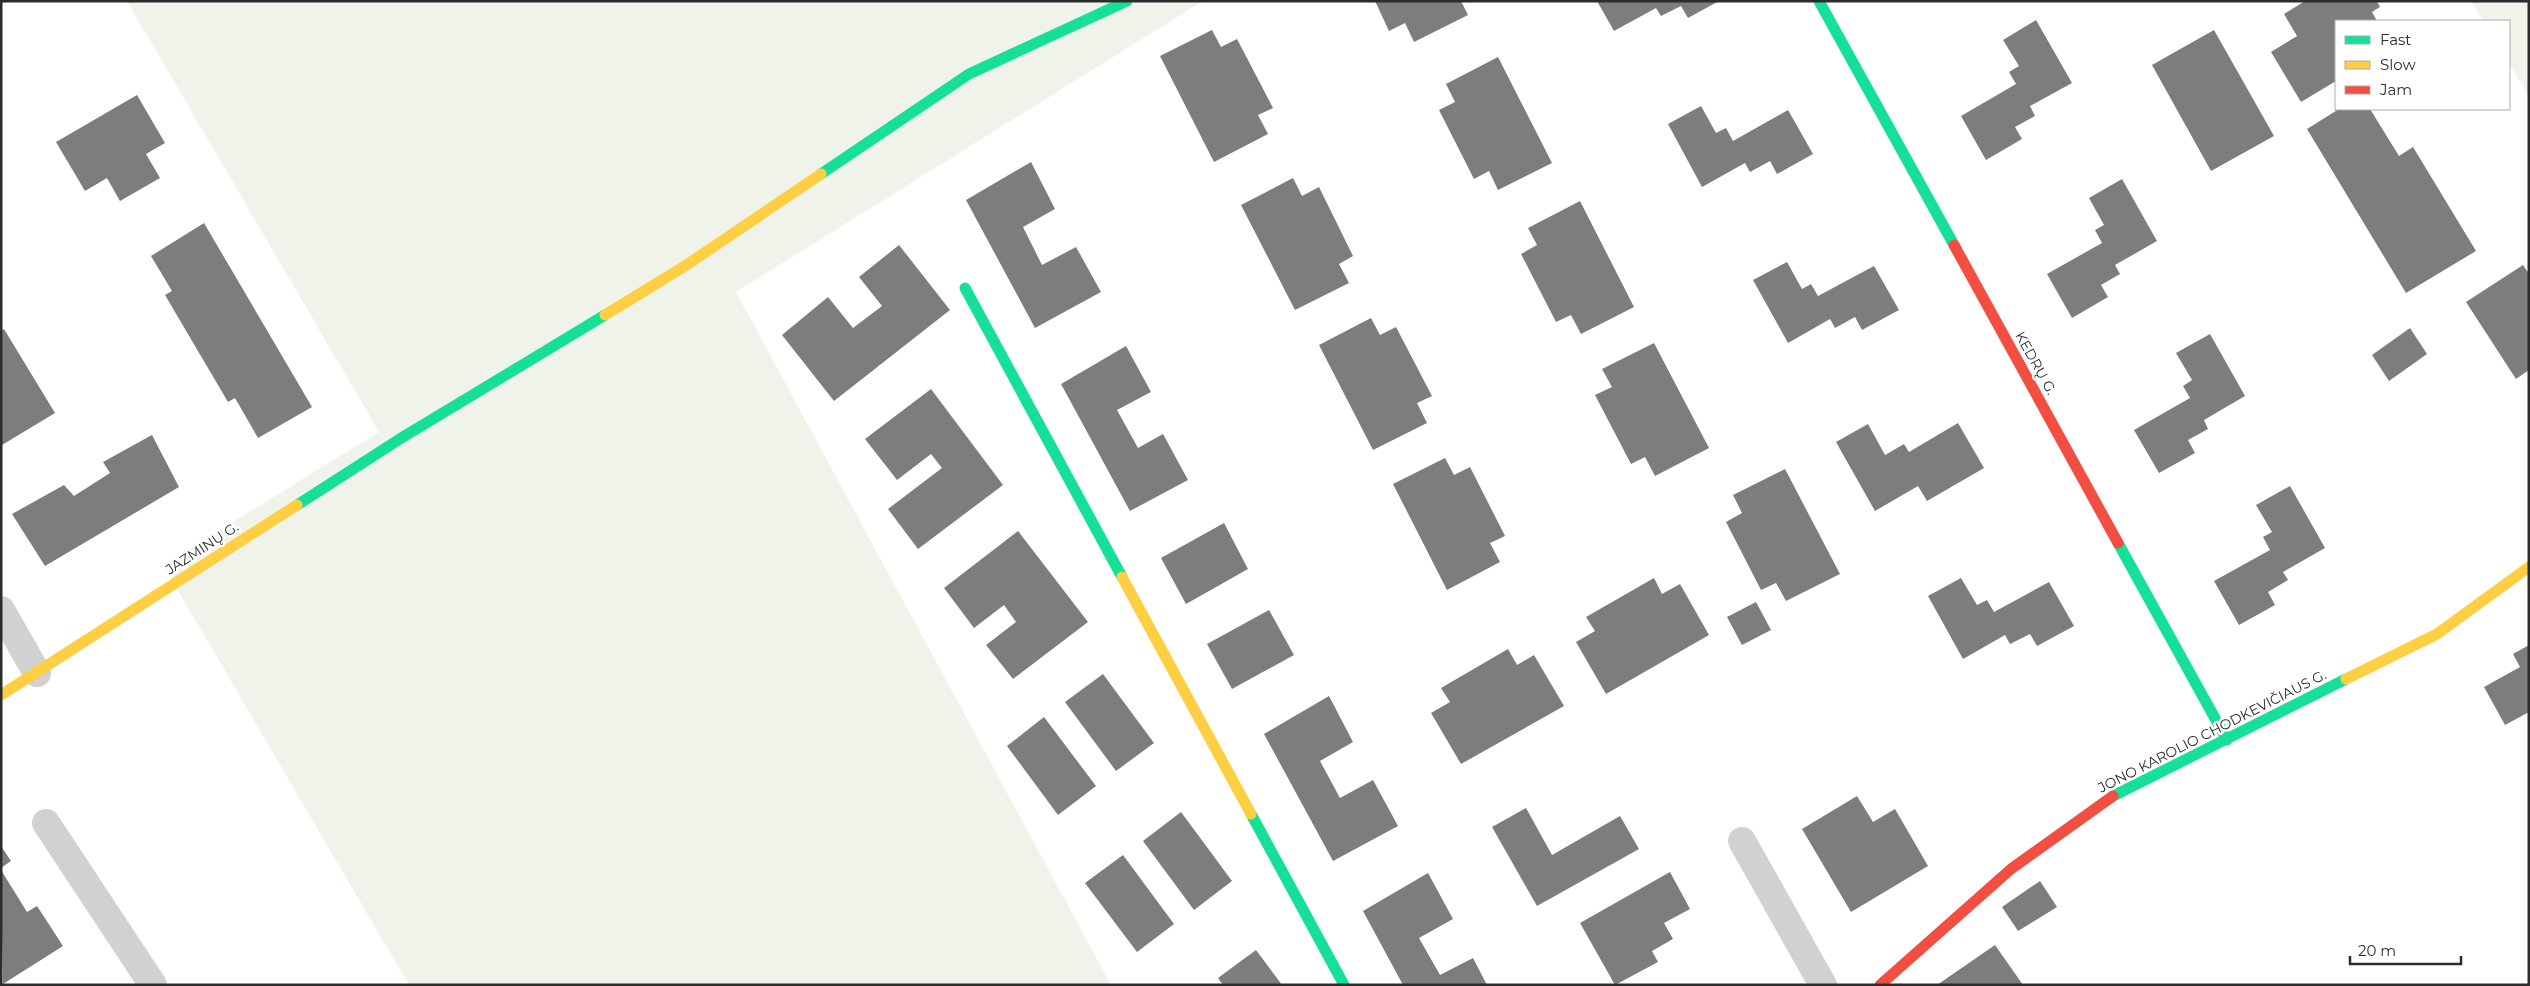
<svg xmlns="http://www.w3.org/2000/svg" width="2530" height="986" font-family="Montserrat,sans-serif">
<rect width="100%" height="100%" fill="#fff"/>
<path fill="#f0f3ea" d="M127,1H1203L736,292L1111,985H409L163,565L379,432Z
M2471,1H2529V96L2509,63V21H2483Z"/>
<path fill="#7d7d7d" d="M1375,1H1461L1468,15L1414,42L1405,23L1389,31Z
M1597,1H1719L1688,18L1681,6L1661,16L1656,8L1614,31Z
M2305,1H2377L2380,7L2372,12L2377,21H2336V81L2301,102L2271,52L2297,36L2284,14Z
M2036,20L2072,83L2030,106L2035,116L2015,127L2022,139L1986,160L1961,116L2016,84L2009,72L2019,66L2003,40Z
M1212,30L1221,47L1237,39L1273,108L1258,115L1268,134L1214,162L1160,56Z
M2214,30L2274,136L2211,171L2152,65Z
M1498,57L1552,163L1498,190L1489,171L1474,179L1439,110L1455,102L1446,84Z
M137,95L165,143L146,154L160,178L120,201L107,178L85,191L56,142Z
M1701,106L1716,133L1726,128L1733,141L1788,110L1813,154L1777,174L1770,161L1750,172L1745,163L1702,187L1668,124Z
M2339,109H2370L2399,156L2413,147L2476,251L2406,293L2307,129Z
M1031,162L1055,209L1023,227L1042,265L1076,247L1101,292L1035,328L966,200Z
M1293,178L1302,196L1319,187L1353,256L1339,264L1349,283L1295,310L1241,205Z
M2122,179L2157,241L2115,265L2120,274L2101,285L2108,297L2072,318L2047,274L2102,243L2095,230L2104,225L2089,198Z
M1580,201L1634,307L1581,334L1571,315L1556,322L1521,254L1537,245L1528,228Z
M204,223L312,407L258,438L235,398L228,402L165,295L172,291L151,256Z
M899,245L950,310L834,401L782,335L828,297L853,328L882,306L859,277Z
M1787,262L1802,289L1811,284L1818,296L1874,266L1899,310L1862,330L1855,317L1835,328L1830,319L1788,343L1753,280Z
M2523,265L2529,274V370L2516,379L2466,302Z
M1371,318L1380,335L1396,327L1432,396L1417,403L1427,423L1373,450L1319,345Z
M2410,328L2427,354L2389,381L2372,355Z
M4,329L55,413L2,445L1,331Z
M2210,334L2245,396L2204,420L2208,429L2188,440L2195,453L2159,473L2134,430L2190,398L2183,386L2192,380L2176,353Z
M1654,343L1709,448L1655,476L1645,457L1631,464L1595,395L1612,387L1602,369Z
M1126,346L1151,392L1117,410L1138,448L1163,434L1188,480L1130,511L1061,384Z
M931,389L1003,485L918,549L888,509L942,468L931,454L897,480L865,439Z
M1958,423L1984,468L1927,501L1918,486L1875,511L1836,442L1868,424L1885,455L1904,444L1909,452Z
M152,435L179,487L45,566L12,514L64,485L74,496L110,473L103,462Z
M1445,458L1454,475L1470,467L1505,536L1490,543L1500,562L1447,590L1393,484Z
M1785,469L1840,574L1786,601L1776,583L1761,590L1726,522L1742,513L1733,495Z
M2290,486L2325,548L2283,572L2288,580L2268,592L2275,605L2239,625L2214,581L2270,550L2263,537L2272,532L2256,505Z
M1224,523L1248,569L1186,604L1161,558Z
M1018,531L1088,622L1013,679L986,645L1016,622L1004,605L974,628L944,588Z
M1654,578L1662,594L1680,584L1709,635L1606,694L1576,642L1595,631L1586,617Z
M1961,578L1977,605L1987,600L1994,612L2049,582L2074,626L2037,646L2030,634L2010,644L2005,635L1963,659L1928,596Z
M1756,602L1771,630L1742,645L1727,617Z
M1269,610L1294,655L1232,689L1207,644Z
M2529,645V712L2505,725L2484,687L2520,667L2513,654Z
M1508,649L1517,665L1534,655L1564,706L1461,764L1431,713L1450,702L1441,688Z
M1103,674L1154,743L1116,771L1065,702Z
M1329,696L1353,742L1320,761L1340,798L1373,780L1398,826L1333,861L1264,734Z
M1044,717L1096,786L1058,815L1007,746Z
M1857,796L1873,822L1895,809L1928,866L1851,912L1802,829Z
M1526,808L1552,855L1620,816L1639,849L1537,906L1492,827Z
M1181,812L1232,881L1194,910L1143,841Z
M1,846L11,861L1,868Z
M1123,855L1174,924L1137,952L1085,883Z
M1,870L27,912L37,906L63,946L3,984Z
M1670,872L1690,909L1664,923L1673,939L1652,951L1658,962L1615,985L1580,923Z
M1428,873L1453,919L1419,938L1440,975L1473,958L1487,985H1403L1363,911Z
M2040,881L2057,907L2018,931L2002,907Z
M1995,945L2023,985H1937Z
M1256,950L1282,985H1223L1218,978Z"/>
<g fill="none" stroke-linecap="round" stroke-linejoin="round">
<path stroke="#d1d1d1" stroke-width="28" d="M1,610L37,673
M46,823L153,985
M1742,841L1823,985"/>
<path stroke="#16e098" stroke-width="11" d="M1819,1L1954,245
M821,174L969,74L1127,1
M965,288L1122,577
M297,505L398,440L605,315
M2118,543L2227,740
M2113,796L2346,679
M1251,814L1344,985"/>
<path stroke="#ffcf43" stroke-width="11" d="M605,315L685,266L821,174
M1122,577L1251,814
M2346,679L2437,634L2529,567
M1,695L297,505"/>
<path stroke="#f24e42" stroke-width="11" d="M1954,245L2118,543
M1880,985L2011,869L2113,796"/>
</g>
<g text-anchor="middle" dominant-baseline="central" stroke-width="5" stroke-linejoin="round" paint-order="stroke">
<g font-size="14" fill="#2c2c2c" stroke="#fff">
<text transform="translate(2036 363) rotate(61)">KEDRŲ G.</text>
<text transform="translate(202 548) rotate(-33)">JAZMINŲ G.</text>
<text transform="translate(2212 731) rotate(-27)">JONO KAROLIO CHODKEVIČIAUS G.</text>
</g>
</g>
<rect width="2530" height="986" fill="none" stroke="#2c2c2c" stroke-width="5"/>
<rect x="2335" y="20" width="175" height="90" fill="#ffffff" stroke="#ababab"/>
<rect x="2345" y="36" width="25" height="8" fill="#16e098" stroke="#ababab"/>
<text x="2380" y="45" font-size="15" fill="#2c2c2c">Fast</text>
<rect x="2345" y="61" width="25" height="8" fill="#ffcf43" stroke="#ababab"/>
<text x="2380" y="70" font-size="15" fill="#2c2c2c">Slow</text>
<rect x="2345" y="86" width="25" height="8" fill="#f24e42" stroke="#ababab"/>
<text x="2380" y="95" font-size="15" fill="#2c2c2c">Jam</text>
<path d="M2350 956v8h111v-8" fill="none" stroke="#2c2c2c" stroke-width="2.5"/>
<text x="2358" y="956" font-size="15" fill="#2c2c2c" stroke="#ffffff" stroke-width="4" paint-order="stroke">20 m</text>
</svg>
